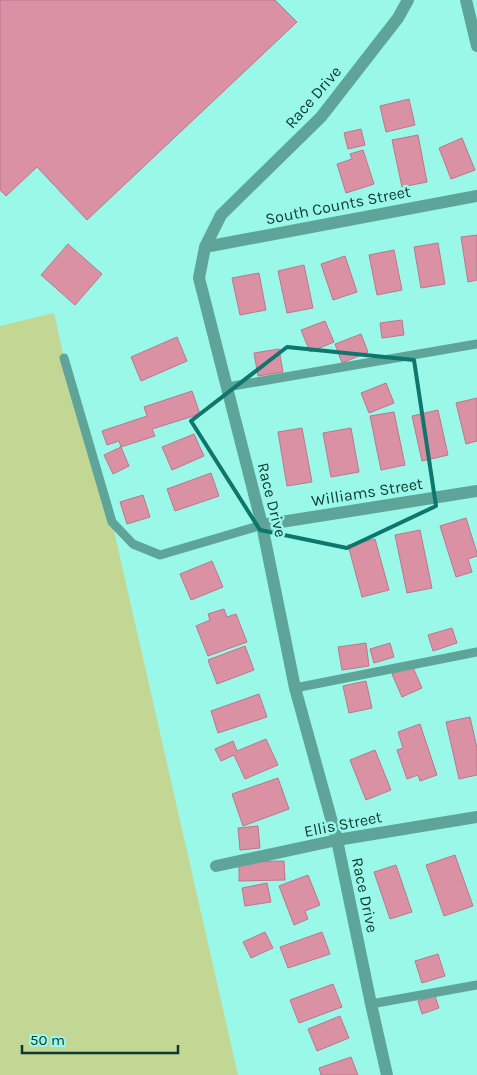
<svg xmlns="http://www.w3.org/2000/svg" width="477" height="1075" font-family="Karla,sans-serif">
<rect width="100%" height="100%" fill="#9af8e9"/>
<path fill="#c2d793" d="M54,313L64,358L112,522L238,1075H0V326Z"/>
<path fill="#db91a4" stroke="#bd7689" d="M0,0H275L297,22L87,220L37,167L6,196L0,190Z
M409,99L415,125L386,132L380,106Z
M361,129L365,145L348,149L344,133Z
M418,135L427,182L402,187L392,140Z
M462,138L475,170L451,179L439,148Z
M363,150L374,184L346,193L337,164L352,159L350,154Z
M477,235V280L468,282L461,237Z
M438,243L445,284L421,288L414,247Z
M68,244L102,274L75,305L41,275Z
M394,250L402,290L377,295L369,255Z
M345,256L357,292L333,300L321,264Z
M304,265L313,308L287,313L278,271Z
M259,273L266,310L240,315L232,278Z
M402,320L404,335L382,338L380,323Z
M325,321L334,342L310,352L301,330Z
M361,334L368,352L342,363L335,344Z
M177,337L187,361L141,381L131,357Z
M279,349L283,372L258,376L254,353Z
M386,383L394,403L369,413L361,393Z
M192,391L200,414L152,429L155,436L121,447L119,441L107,445L102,431L147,416L144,407Z
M477,398V441L466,444L456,403Z
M438,410L448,455L422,461L412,416Z
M394,412L405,465L381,470L370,416Z
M302,428L312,482L287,486L278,432Z
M351,428L359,472L331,477L323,433Z
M194,434L204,456L172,470L162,447Z
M121,447L129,466L113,474L104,455Z
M211,473L219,496L175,511L167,489Z
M143,495L150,517L127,524L120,502Z
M466,518L477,553V556L468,559L472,572L456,577L440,526Z
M420,530L432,588L407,593L395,535Z
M375,539L389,590L362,597L348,545Z
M212,561L223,587L191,600L180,574Z
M224,609L227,617L236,614L247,642L208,656L196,626L210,620L208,614Z
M452,628L457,643L433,651L428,635Z
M366,643L369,666L342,670L338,647Z
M390,643L394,657L374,663L370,649Z
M245,646L254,670L217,684L208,660Z
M412,665L422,688L402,697L392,674Z
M366,681L372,708L349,713L343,686Z
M259,694L267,717L218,733L211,711Z
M470,717L477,748V775L459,779L446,722Z
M420,724L437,775L420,781L418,775L407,779L397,750L403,748L398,732Z
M266,739L278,765L245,779L234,755L221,761L215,749L233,741L237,751Z
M375,750L391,790L366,800L350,760Z
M278,778L289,809L243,826L232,794Z
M258,826L260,848L240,850L238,828Z
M455,855L473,906L444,916L426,865Z
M284,861L285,880L239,881V862Z
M396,865L412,912L390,919L374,872Z
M308,875L320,905L305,911L308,919L294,925L279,886Z
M267,883L271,902L245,906L242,888Z
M265,932L273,948L251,958L243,942Z
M322,932L330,954L288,968L280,947Z
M438,954L445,976L422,983L415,961Z
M333,984L342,1007L299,1023L290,1000Z
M435,996L439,1008L422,1014L418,1001Z
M340,1016L349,1038L317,1051L308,1029Z
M351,1057L358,1075H321L319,1068Z"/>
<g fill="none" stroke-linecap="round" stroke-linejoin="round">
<path stroke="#5fa499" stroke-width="9" d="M64,358L112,522L133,544L160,555L262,525
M227,387L477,344
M295,688L477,652
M371,1004L477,985"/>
<path stroke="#5fa499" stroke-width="12" d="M466,0L477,46
M205,247L477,196
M262,525L477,491
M216,866L337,840L477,817
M387,1075L371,1004L337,840L295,688L262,525L199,278L205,247L221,215L321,117L398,18L408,0"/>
</g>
<path fill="none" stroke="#0f766e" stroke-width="4" stroke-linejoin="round" d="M287,347L414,360L436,506L347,548L260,530L191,421Z"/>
<g text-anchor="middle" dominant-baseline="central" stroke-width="5" stroke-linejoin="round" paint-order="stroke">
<g font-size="16" fill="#0e3732" stroke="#9af8e9">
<text transform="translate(313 97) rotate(-49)">Race Drive</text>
<text transform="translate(338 205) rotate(-11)">South Counts Street</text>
<text transform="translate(367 492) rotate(-9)">Williams Street</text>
<text transform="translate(272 500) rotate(76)">Race Drive</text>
<text transform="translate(343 824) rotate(-11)">Ellis Street</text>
<text transform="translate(365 895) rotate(78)">Race Drive</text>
</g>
</g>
<path d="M22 1045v8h156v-8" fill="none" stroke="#0e3732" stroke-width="2.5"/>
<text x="30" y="1045" font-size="15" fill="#0e3732" stroke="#9af8e9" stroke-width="4" paint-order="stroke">50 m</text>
</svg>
